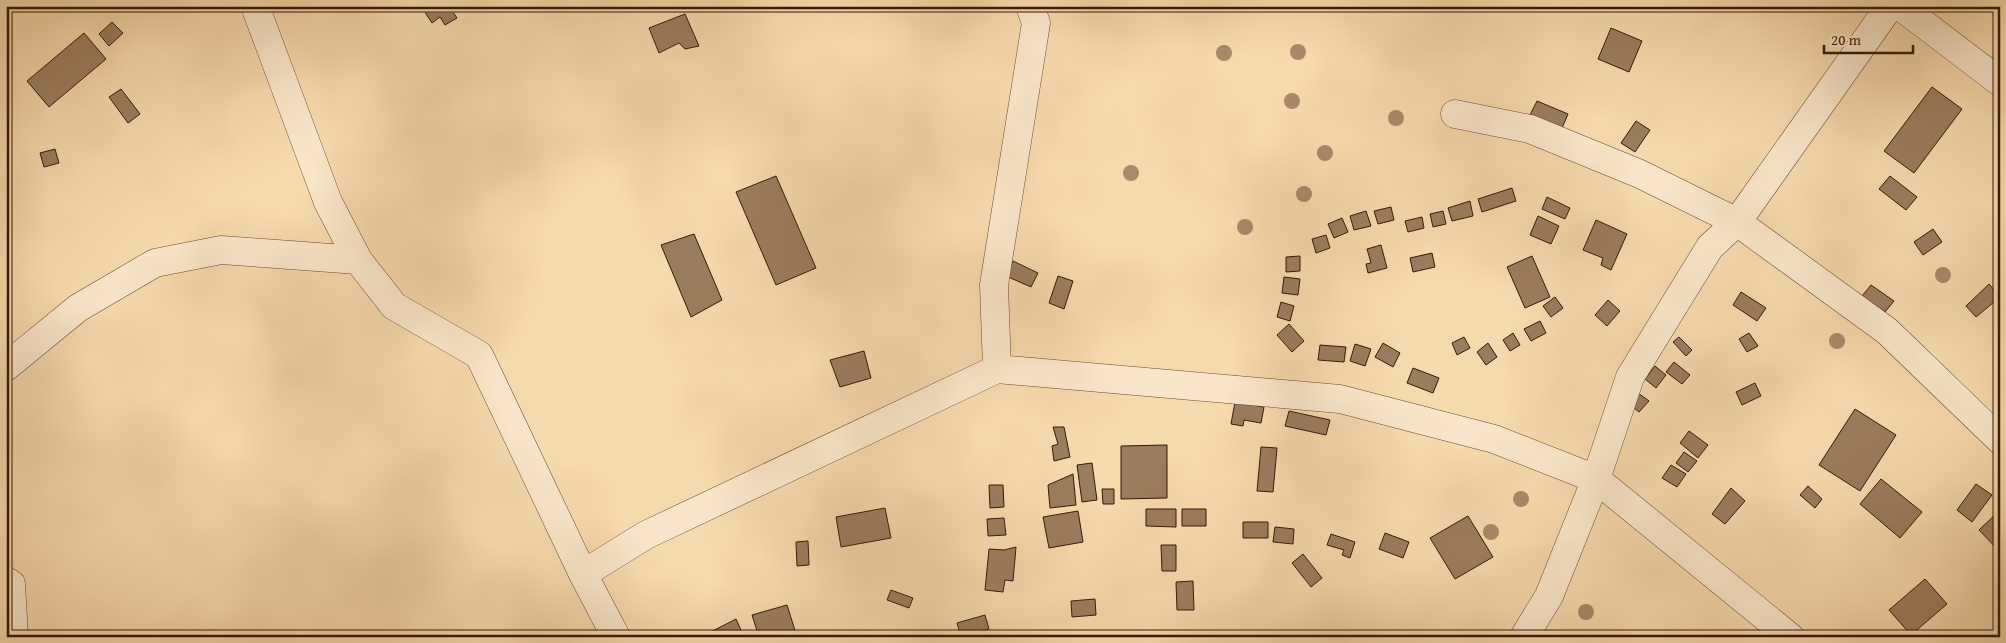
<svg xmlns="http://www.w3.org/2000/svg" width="2006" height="643" font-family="'Gentium Book Plus',serif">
<rect width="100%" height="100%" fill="#f6d9ad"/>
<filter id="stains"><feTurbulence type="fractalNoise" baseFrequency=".004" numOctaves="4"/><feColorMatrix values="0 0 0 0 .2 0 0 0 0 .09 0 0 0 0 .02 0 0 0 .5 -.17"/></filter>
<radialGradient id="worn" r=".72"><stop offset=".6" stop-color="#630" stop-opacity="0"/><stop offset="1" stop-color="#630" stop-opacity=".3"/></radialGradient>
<path fill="#9b7c5e" stroke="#391708" d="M421,6H449L457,18L445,25L440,17L432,23Z
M685,14L699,46L685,49L679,43L659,53L649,28Z
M112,22L123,33L109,46L99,34Z
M1611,28L1642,41L1629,72L1598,59Z
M84,33L106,59L49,107L27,81Z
M1932,87L1962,109L1914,173L1884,151Z
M121,89L140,114L128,123L109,97Z
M1537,101L1568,114L1562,128L1530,115Z
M1636,121L1650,130L1635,152L1621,143Z
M55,149L59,163L44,167L40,153Z
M776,176L816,268L776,285L736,192Z
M1890,176L1917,197L1906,210L1879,189Z
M1512,188L1516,201L1482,212L1478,199Z
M1547,197L1570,208L1565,219L1542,209Z
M1470,201L1473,216L1452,221L1448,208Z
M1391,207L1394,220L1378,224L1374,211Z
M1366,211L1371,226L1354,230L1350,216Z
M1443,211L1446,224L1433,227L1430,214Z
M1538,216L1559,226L1551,244L1530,235Z
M1422,217L1424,228L1408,232L1405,221Z
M1342,218L1348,232L1334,238L1328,224Z
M1596,220L1627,234L1611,270L1601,265L1603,258L1583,250Z
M1933,229L1942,242L1923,255L1914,242Z
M694,234L722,300L691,317L661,245Z
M1326,235L1330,248L1316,253L1312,239Z
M1381,245L1387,268L1368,273L1366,264L1371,263L1367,249Z
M1432,253L1435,267L1413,272L1410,258Z
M1300,256V271L1286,272V257Z
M1532,256L1550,297L1525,308L1507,267Z
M1013,261L1038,273L1031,287L1006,276Z
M1058,276L1073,281L1064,309L1049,303Z
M1284,277L1300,279L1298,295L1282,293Z
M1989,284L2000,297L1976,317L1966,306Z
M1871,285L1894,301L1885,312L1862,296Z
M1741,292L1766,308L1757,321L1733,305Z
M1555,297L1563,308L1551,317L1543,306Z
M1608,300L1620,311L1607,326L1595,315Z
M1281,302L1294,306L1290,321L1277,317Z
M1540,321L1546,333L1531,341L1524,329Z
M1289,324L1304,341L1292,352L1277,335Z
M1513,333L1520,345L1510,351L1503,340Z
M1749,333L1758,346L1747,352L1739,339Z
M1464,337L1470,348L1457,355L1452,343Z
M1679,337L1692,350L1686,356L1673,342Z
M1383,343L1400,353L1393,367L1375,357Z
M1488,343L1497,357L1486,365L1477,352Z
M1355,344L1371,349L1365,366L1350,361Z
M1320,345L1346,347L1344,362L1318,360Z
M864,351L871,378L840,387L830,360Z
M1674,362L1690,375L1682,384L1666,372Z
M1655,366L1666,375L1656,388L1645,379Z
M1413,368L1439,378L1433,393L1407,383Z
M1755,383L1761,396L1742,405L1736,392Z
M1638,393L1649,401L1639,412L1629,404Z
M1235,402L1264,407L1261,423L1244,420L1243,426L1231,424Z
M1855,409L1896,435L1860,491L1819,465Z
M1289,411L1330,420L1326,435L1285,426Z
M1053,427H1064L1070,457L1054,461L1052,446L1058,444Z
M1689,431L1708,445L1698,458L1680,443Z
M1167,445V498L1121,499V446Z
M1261,447L1277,448L1273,492L1257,491Z
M1684,452L1697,461L1688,472L1676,463Z
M1092,463L1097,500L1082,502L1077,465Z
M1671,465L1686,474L1677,487L1662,478Z
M1073,474L1076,505L1050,508L1048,485Z
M1881,479L1922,512L1900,538L1860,504Z
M1976,484L1992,495L1972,522L1957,510Z
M989,485H1003L1004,507L990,508Z
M1808,486L1822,499L1815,508L1800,495Z
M1731,488L1745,501L1725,524L1712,514Z
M1102,489H1114V504H1103Z
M885,508L891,538L841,547L836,517Z
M1146,509H1176V527L1146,526Z
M1182,509H1206V526H1182Z
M1078,511L1083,542L1049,548L1043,517Z
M1997,513L2000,516V552L1979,530Z
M1468,516L1493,557L1455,579L1430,538Z
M1004,518L1006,535L988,536L987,519Z
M1243,522H1268V538H1243Z
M1275,527L1294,529L1293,544L1273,542Z
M1385,533L1409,542L1403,558L1379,549Z
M1331,534L1355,542L1350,558L1342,555L1344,550L1327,545Z
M808,541L809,565L797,566L796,542Z
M1161,545H1176V571H1162Z
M1016,547L1013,581L1005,580L1003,592L985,590L989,549L1004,550Z
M1303,554L1322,578L1311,587L1292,563Z
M1925,579L1947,604L1911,635L1889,610Z
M1193,581L1194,610H1177L1176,582Z
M891,590L913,598L909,608L887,600Z
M1095,599L1096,615L1072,617L1071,601Z
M787,605L797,637H759L752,615Z
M985,615L989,629L961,637L957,623Z
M736,619L744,637H701Z"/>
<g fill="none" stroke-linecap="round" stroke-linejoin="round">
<g stroke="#684831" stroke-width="29">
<path id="minor" d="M255,6L328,202L358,260L394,306L479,355L583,574L616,637
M1900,6L2000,82
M1455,114L1530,129L1640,174L1737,222L1887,331L2000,440
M6,367L78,308L155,263L221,250L358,260
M997,369L994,285L1036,23L1030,6
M583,574L646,535L997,369L1340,399L1494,439L1596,479L1790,637
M6,581L11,584L14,637
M1524,637L1549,596L1596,479L1630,377L1710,247L1737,222L1890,6"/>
</g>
<use href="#minor" stroke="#f9e6ca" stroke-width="28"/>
</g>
<g fill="#a88969">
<circle cx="1298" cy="52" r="8"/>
<circle cx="1224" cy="53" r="8"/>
<circle cx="1292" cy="101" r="8"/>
<circle cx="1396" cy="118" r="8"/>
<circle cx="1325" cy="153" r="8"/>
<circle cx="1131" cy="173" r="8"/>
<circle cx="1304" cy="194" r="8"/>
<circle cx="1245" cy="227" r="8"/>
<circle cx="1943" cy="275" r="8"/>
<circle cx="1837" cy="341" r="8"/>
<circle cx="1521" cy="499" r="8"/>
<circle cx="1491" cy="532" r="8"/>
<circle cx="1586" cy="612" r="8"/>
</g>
<rect width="2006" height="643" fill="none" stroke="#f6d9ad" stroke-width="25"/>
<rect x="8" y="8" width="1991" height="628" fill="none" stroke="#391708" stroke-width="2.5"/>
<rect x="12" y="12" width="1981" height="618" fill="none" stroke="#391708"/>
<path d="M1824 45v8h89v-8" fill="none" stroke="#391708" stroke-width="2.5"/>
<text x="1831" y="45" font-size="15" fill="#391708" stroke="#f9e6ca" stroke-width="4" paint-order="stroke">20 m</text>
<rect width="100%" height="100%" filter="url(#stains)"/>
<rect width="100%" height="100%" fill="url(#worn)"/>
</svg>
